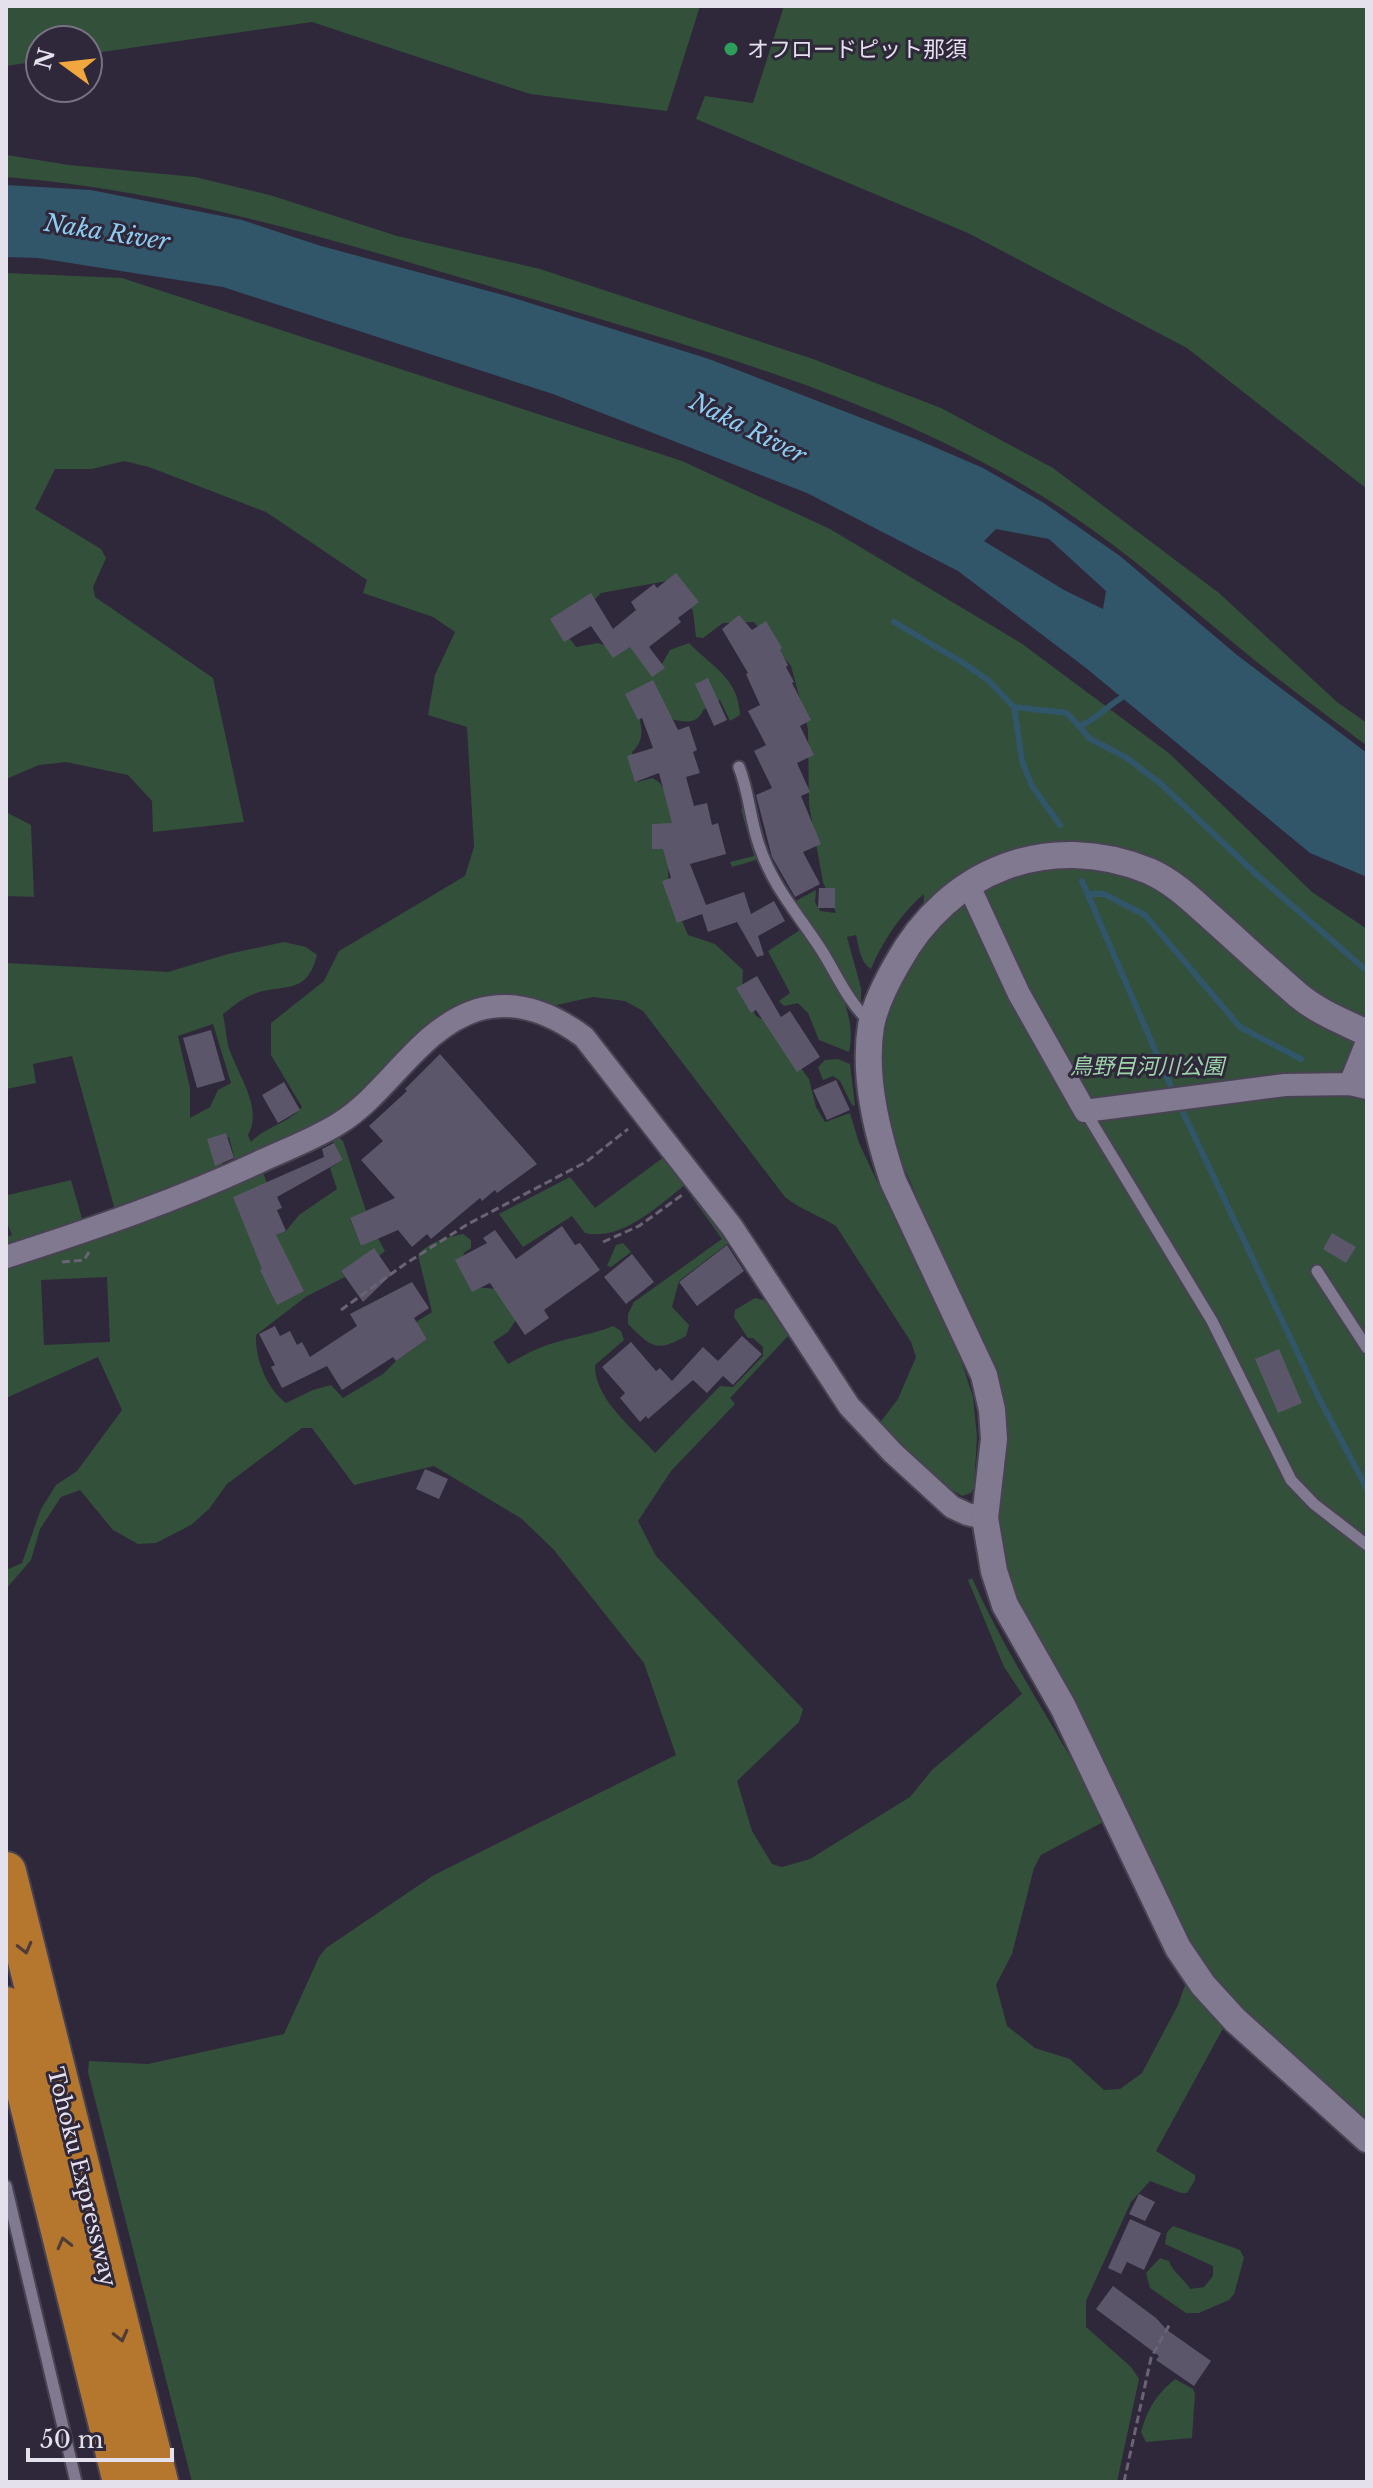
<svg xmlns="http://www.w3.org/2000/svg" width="1373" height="2488" font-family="'Libre Baskerville','Noto Sans JP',serif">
<rect width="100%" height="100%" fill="#2f283a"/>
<path fill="#33503a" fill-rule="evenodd" d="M6,6H700L667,111L530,94L312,22L88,54V40H40V61L6,66Z
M784,6H1367V489L1187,348L968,233L696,119L705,96L753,103Z
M6,141L7,155L69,165L195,177L273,196L397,236L540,269L813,359L941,408L1053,468L1219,593L1337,702L1367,723V746C1327,715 1286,686 1247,654C1177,597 1110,536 1032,490C875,396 693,347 519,295C350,245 182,191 6,177Z
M6,273L122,278L682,461L830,529L1021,643L1170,754L1312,892L1367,929V2126L1232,2012L1156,2151L1195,2175V2180L1187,2193H1181L1150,2181L1131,2202L1086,2301V2327L1131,2367L1139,2379L1117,2482H192L88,2072L89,2061L148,2064L284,2034L319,1957L326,1948L434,1875L676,1755L644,1663L554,1550L522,1519L434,1466L354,1485L312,1428H302L227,1484L209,1509L191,1525L156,1543L138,1544L113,1530L80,1490L61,1497L40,1529L31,1560L6,1589V1570L22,1563L41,1509L56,1485L77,1471L122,1410L98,1357L6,1398V1237L12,1235L6,1221V1188L8,1195L71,1180L83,1222L115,1210L72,1056L33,1064L36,1083L6,1089V963L168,972L228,954L284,942L306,947L317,955C306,999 281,981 249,996C240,1000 231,1008 223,1014C225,1024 226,1035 228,1045C236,1073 264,1107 248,1135L251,1142C266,1126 288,1124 302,1107L271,1055V1023L324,981L339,951L465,876L474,847L467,727L428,715L435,675L455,632L433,617L363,593L367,580L266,512L149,467L124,461L92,469H55L35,509L101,549L106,558L93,587L95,597L213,678L244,822L153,832L152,801L128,775L66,762L39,765L6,779ZM672,580L693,611L696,637L703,638L723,623L754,622L791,666L808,729L809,805L823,882L836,913L820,911L815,902L816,890L792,903L838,967L857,1000H861V988L847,937L856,935C859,947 860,962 871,969C882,942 902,912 924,894L921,950L909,965L893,999L881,1046L885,1098L901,1160L993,1374L994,1540L1015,1605L1194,1960L1178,2005L1142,2073L1120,2089L1104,2090L1070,2059L1035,2048L1007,2026L996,1985L1012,1954L1034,1868L1041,1855L1105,1821C1064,1739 1009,1662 972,1578L968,1580L1004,1667L1022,1694L932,1770L910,1797L810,1859L782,1867L772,1864L752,1831L737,1781L799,1722L803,1709L656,1556L638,1521L671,1471L735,1404L730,1398L788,1336L764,1300L755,1298L735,1310L734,1317L748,1338H753L763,1347V1356L733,1387L720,1386L655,1453C634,1429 594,1399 595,1365L624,1340L621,1331L613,1326C589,1336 562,1338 537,1349C527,1353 518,1359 508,1364L493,1342L508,1332L516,1320L498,1289L472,1287L460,1267L464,1253L471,1248V1240L463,1234C448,1237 428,1242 418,1255L432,1312L416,1322L427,1339L396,1361L383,1374L343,1398L331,1385L313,1390L286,1403C267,1389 255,1359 256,1335L307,1296L345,1277L341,1271L379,1256L385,1251L378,1238L361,1246L350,1219L366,1211L343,1141L336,1135L330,1136L343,1160L330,1168L337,1189L299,1215L286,1231L256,1244L267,1183L258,1160L340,1114L445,1013L478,1000L552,1006L593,997L625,1001L643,1011L785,1197C801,1210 819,1215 836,1226L911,1342L916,1357L898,1399L879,1424L943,1484L962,1496L971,1493L974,1487L977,1437L973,1397L961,1360L859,1143L850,1113L825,1122L816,1107L809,1079L767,1022L756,1016L742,989L743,970L715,944L688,935L668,888L669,839L676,820L670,800L660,783L653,778L637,782L632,752C648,738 640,719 634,702C650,709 694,737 703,710L720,700L730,721L740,715C738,677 712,667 689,643L670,650L659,669L649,653L650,645L627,647L620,651L598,643L576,647L564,631L601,593ZM213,1024L231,1083L218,1090L210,1107L190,1118V1088L178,1036ZM229,1137L236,1165L225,1169L212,1141ZM107,1277L110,1342L44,1345L41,1280Z
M746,807L752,844L759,859L732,867L730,862L754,856L741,809Z
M6,812L31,825L34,897L6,896Z
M800,930C825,964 859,1007 849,1052L819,1040L808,1013L798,1003L784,1006L779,1001L790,993L768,951Z
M838,1059L850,1064L855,1106L852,1105L840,1081L833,1076L823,1080L818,1067L825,1060Z
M664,1157L685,1185C656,1207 623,1241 585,1233L572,1216L523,1247L499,1214L570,1177L595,1208Z
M693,1195L730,1242L679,1281L672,1307L689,1325L686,1336C656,1353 651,1347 628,1324V1314L634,1302L722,1239L691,1196Z
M623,1243L631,1252L611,1267L607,1266L616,1245Z
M1173,2226L1240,2250L1244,2258L1234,2294L1229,2300L1199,2313H1186L1150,2288L1146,2273L1160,2258L1169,2261C1172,2272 1184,2278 1190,2289L1204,2287L1213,2276V2266L1165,2244L1167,2232Z
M1175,2379L1193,2389L1195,2394L1192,2438L1146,2442L1141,2432C1148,2408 1156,2395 1175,2379Z"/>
<path fill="#315569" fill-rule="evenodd" d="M6,185L91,190L242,220L321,246L507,296L709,359L916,439L983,468L1044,503L1120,556L1237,655L1367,753V877L1310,853L1086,668L958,571L807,493L553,394L223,287L38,258L6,257ZM996,529L1049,539L1106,591L1103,609L1064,590L984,541Z"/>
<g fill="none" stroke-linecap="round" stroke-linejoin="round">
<path stroke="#315569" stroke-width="6" d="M894,622L965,664L989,681L1014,707L1067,713L1079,726C1090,724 1109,705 1121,698
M1014,707L1022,761L1032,786L1060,825
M1079,726L1089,738L1127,758L1160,783L1256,874L1367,971
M1082,881L1174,1094
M1088,894H1104L1145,915L1240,1027L1301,1059
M1179,1104L1319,1398L1367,1489"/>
</g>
<path fill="#5c566a" d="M676,573L699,602L678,618L681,622L649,647L665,668L652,677L630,647L613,658L591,626L564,642L550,619L591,593L613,629L636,610L631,602L654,584L657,588Z
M739,615L752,630L766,621L782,648L780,650L788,665L786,667L794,682L792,683L811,720L800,726L814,755L797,763L810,792L801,796L821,844L803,852L820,884L795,897L772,857L756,795L772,788L754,751L766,745L748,711L760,705L746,674L748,673L722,629Z
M708,678L727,720L714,726L695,684Z
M653,680L678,730L689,726L697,750L693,752L700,773L686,777L694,806L707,803L712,825L718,823L726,854L690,864L706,905L744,892L751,914L774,901L785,921L758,936L764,955L757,957L737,922L708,932L702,914L677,923L662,881L671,878L663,849H652V824L672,823L659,773L635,782L627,756L653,748L642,718L638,720L625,694Z
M819,888H835V908H818Z
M757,976L781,1017L790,1011L820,1057L797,1072L756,1010L751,1013L736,988Z
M211,1030L225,1080L197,1088L183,1038Z
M440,1054L537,1164L497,1193L495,1190L482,1201L480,1198L431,1239L427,1234L412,1247L398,1230L361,1246L350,1218L395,1198L361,1160L383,1141L369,1126L407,1091L405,1089Z
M836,1080L850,1110L827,1120L813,1090Z
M284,1082L300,1110L278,1123L262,1095Z
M226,1133L234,1158L215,1166L207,1139Z
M334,1143L343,1160L277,1197L282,1208L277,1210L286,1231L276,1235L304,1291L277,1305L260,1270L262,1269L233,1197L324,1157L322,1149Z
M562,1226L575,1245L580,1243L600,1270L544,1310L549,1318L525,1335L490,1283L472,1292L455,1260L487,1243L483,1238L495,1230L516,1259Z
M1332,1233L1356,1247L1346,1263L1323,1249Z
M727,1245L744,1271L697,1306L679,1282Z
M374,1248L392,1274L363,1302L341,1271Z
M632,1254L654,1282L626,1304L604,1277Z
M412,1282L429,1308L414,1318L427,1339L396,1361L393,1357L342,1390L327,1366L282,1388L271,1367L275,1365L259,1334L275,1326L280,1336L290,1331L297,1345L302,1342L310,1357L357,1326L350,1314Z
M742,1336L762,1354L733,1385L723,1376L707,1393L693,1380L648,1419L646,1416L640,1422L620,1398L625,1393L602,1367L631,1342L656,1371L660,1368L672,1381L703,1347L718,1361Z
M1279,1349L1302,1403L1278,1413L1255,1359Z
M425,1469L448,1479L439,1499L416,1489Z
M1139,2194L1155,2202L1145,2221L1129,2214Z
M1130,2219L1161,2233L1144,2270L1127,2262L1121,2274L1108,2268Z
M1113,2286L1156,2318L1167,2330L1211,2361L1194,2386L1156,2360L1159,2356L1096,2309Z"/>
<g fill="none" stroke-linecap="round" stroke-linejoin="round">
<g stroke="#484352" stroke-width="15">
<path id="service" d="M739,767C749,792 750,819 759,845C772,886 799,915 822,951C837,975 848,1002 870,1022
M1085,1111L1212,1321L1291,1480L1314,1504L1367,1545
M1317,1271L1367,1348
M6,2186L76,2482"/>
</g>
<g stroke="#484352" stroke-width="26">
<path id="minor" d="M968,884L1019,994L1085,1111L1285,1085L1350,1084
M1367,1042L1350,1084L1367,1088
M6,1257C93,1229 178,1200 261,1161C287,1149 314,1139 338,1124C389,1093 418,1029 477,1010C516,998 553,1014 584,1037L732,1227L849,1406L893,1453L952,1507L967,1514L985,1518"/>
</g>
<g stroke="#484352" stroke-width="30">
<path id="tertiary" d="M1367,1033C1344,1022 1318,1012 1298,995C1269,970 1241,944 1212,918C1193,901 1174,882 1149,871C1048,830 948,870 897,964C886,983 875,1005 871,1026C863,1077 877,1132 893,1181L984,1375L992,1410L994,1439L985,1518L994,1571L1005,1605L1063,1707L1178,1948L1203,1985L1235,2020L1367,2139"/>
</g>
<g stroke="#484352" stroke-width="44">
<path id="motorway" d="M6,1872L158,2482
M6,2007L123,2482"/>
</g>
<path stroke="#696373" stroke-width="3" stroke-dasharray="8 4" stroke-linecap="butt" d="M603,1242L639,1226L682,1195
M62,1262L84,1260L89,1252
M341,1310L405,1264L468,1224L586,1162L628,1129
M1124,2482L1151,2358L1171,2322"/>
<use href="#service" stroke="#80798f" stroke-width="11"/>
<use href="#minor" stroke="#80798f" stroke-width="22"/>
<use href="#tertiary" stroke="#80798f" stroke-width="26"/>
<use href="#motorway" stroke="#b5772e" stroke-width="40"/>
</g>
<defs><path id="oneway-chevron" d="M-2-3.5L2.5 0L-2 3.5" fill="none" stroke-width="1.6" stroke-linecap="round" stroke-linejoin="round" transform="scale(2)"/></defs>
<g stroke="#503c37">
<use href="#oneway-chevron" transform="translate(25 1948) rotate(76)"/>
<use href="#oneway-chevron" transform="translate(64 2243) rotate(-104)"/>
<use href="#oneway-chevron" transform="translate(121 2336) rotate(76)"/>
</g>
<circle fill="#2e9e5b" stroke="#2f283a" stroke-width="3" cx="731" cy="49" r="8"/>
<g text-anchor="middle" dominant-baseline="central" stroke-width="6" stroke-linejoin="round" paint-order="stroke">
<g font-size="22" fill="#e4e1ed" stroke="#2f283a" text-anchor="start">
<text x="747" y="49">オフロードピット那須</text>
</g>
<g font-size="22" font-style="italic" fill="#9dd4a9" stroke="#2f283a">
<text x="1147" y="1066">鳥野目河川公園</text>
</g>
<g font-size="22" fill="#e4e1ed" stroke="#2f283a">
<text transform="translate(82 2177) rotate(76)">Tohoku Expressway</text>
</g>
<g font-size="24" font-style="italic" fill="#8cccf0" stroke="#2f283a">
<text transform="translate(107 232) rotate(9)">Naka River</text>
<text transform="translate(748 428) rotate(27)">Naka River</text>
</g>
</g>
<rect width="1373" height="2488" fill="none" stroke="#e4e1ed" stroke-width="16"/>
<g transform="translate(64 64) rotate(285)"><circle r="38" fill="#2f283a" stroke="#777282" stroke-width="2"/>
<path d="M0-6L14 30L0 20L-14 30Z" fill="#efa73e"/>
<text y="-12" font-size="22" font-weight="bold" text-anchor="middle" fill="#e4e1ed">N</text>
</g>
<path d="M28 2448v12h144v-12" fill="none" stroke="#e4e1ed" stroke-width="4"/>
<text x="40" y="2448" font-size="24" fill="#e4e1ed" stroke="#2f283a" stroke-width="6" paint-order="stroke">50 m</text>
</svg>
